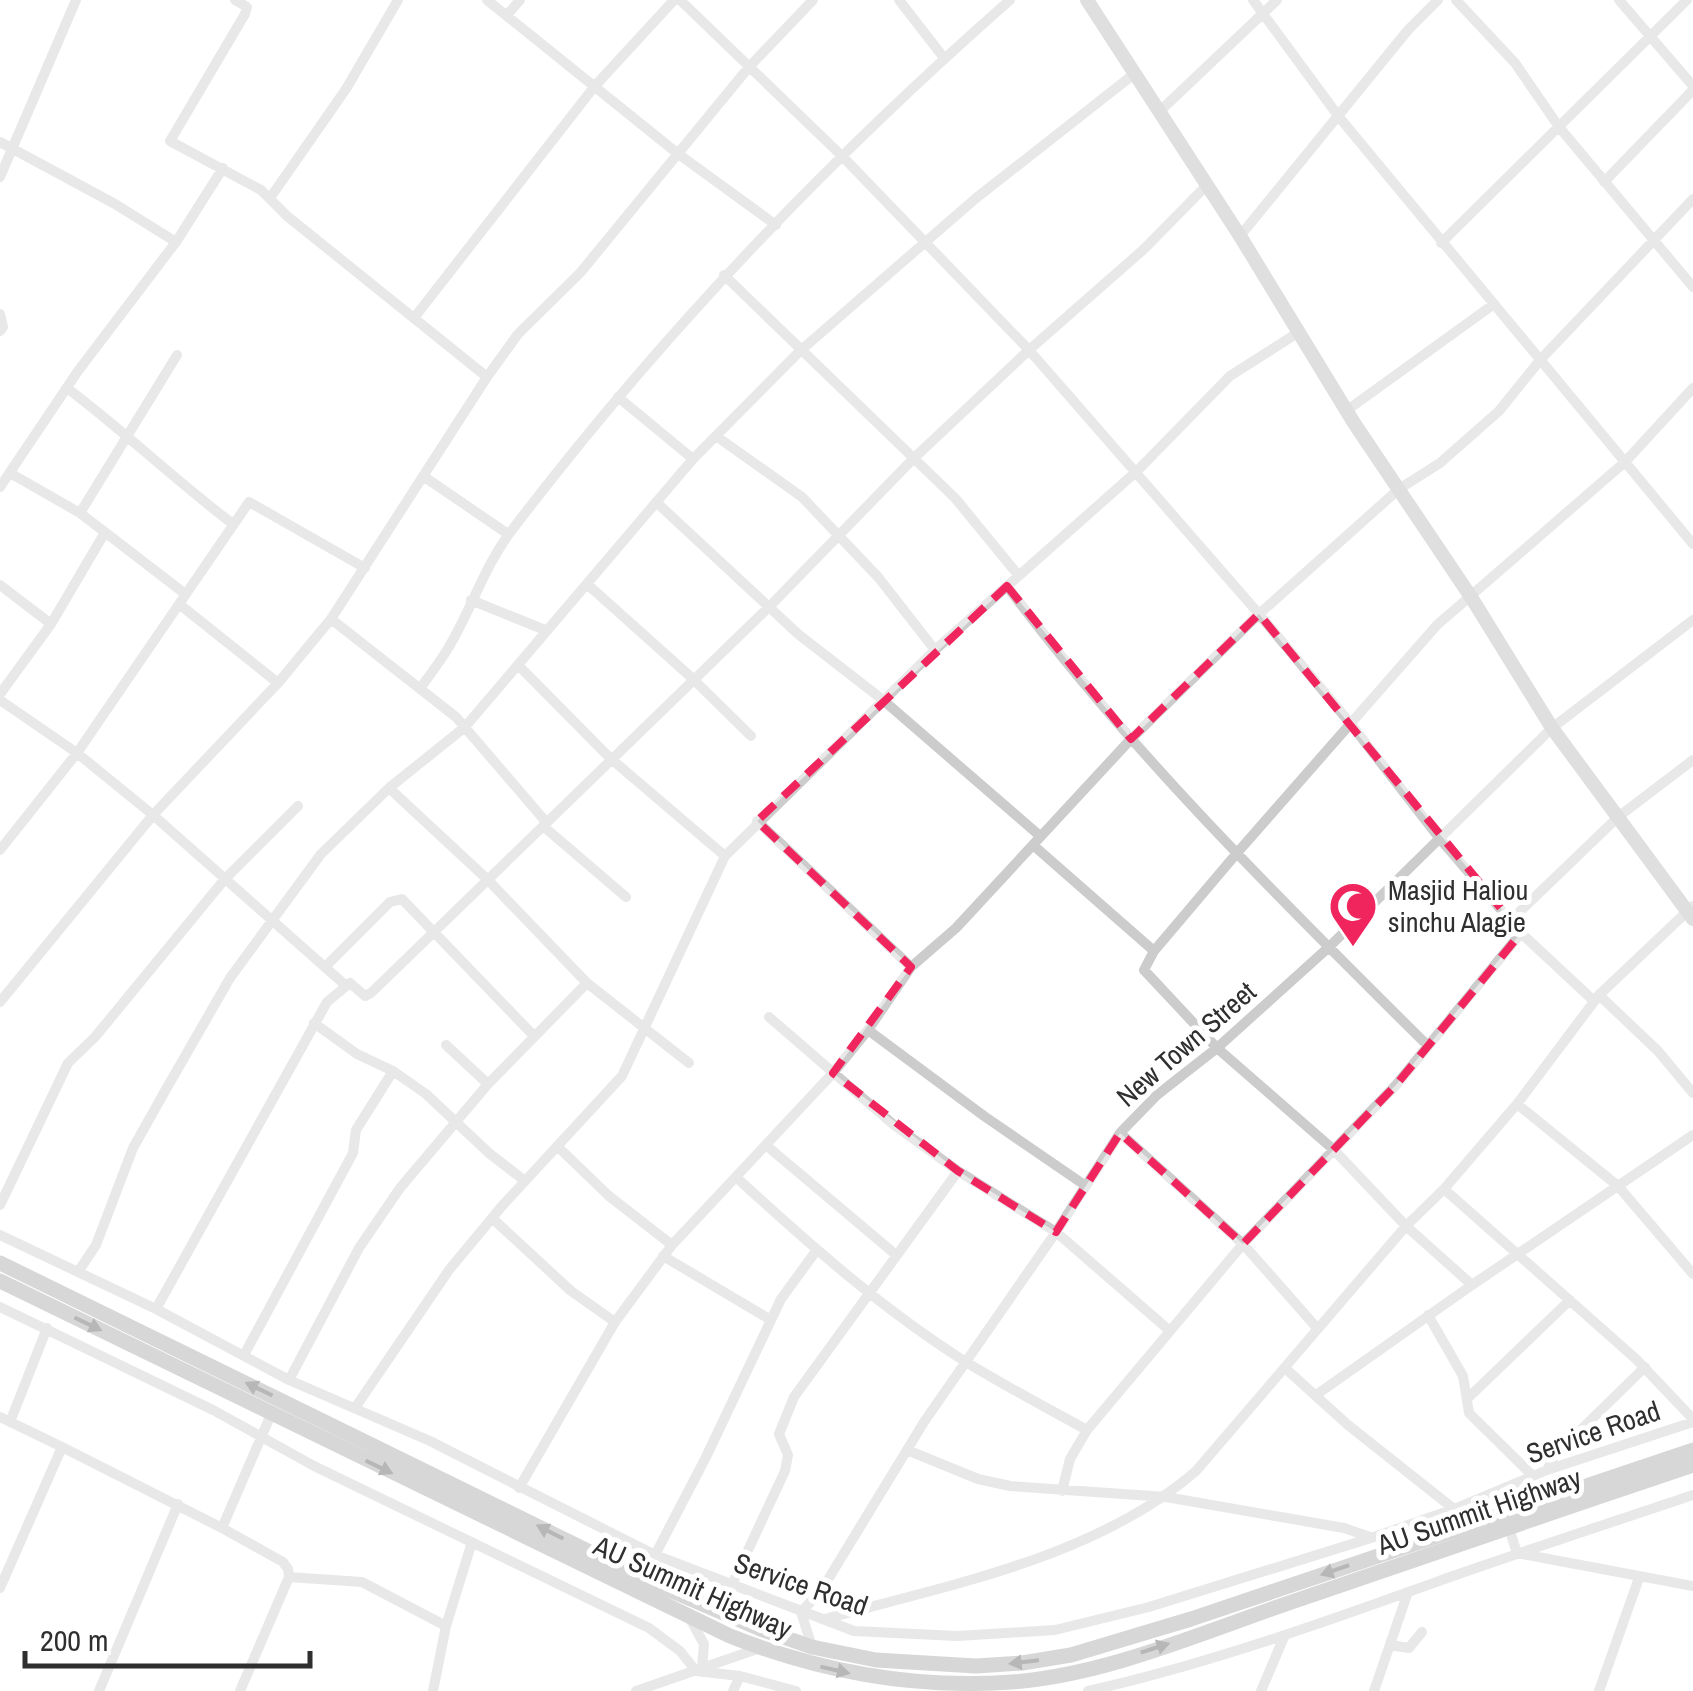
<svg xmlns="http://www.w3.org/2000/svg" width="1693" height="1691" font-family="'Archivo Narrow',sans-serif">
<rect width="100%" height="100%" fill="#fff"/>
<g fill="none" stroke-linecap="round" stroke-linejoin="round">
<path stroke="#ccc" stroke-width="10" d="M235,0L247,7L245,14L170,141L261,190L287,216L487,377
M487,0L677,153L776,225
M680,0L843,157L1029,350L1259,614L1350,723L1440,839L1521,933L1594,1001
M899,0L944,58
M1253,0L1339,117L1693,544
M1456,0L1515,63L1559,127L1693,287
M1619,0L1693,86
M507,15L520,0
M1159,112L1277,0
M0,142L115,204L176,242
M0,177L76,0
M1604,182L1693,90
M270,198L346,89L398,0
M1240,236L1408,30L1438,0
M1441,243L1687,0
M724,275L955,498L1019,576
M0,314L3,327L0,331
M414,318L594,87L674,0
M67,388C124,431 176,481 233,524
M1693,388L1625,462L1437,625L1237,853L1154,951L1144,970L1217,1048L1334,1150L1406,1226L1472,1285L1693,1135
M618,397L693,459
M1346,411L1494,304
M716,436L802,497L878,577L935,650
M10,473L80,513L184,593
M423,476L508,534
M0,487L78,371L176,242L223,168
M656,502L798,634L883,700L1040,836
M80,513L177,355
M587,584L692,678L751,736
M0,585L51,624
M1007,586C1131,753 1280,899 1427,1045
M471,600L545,630
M179,604L278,683
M331,619L456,717L546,822
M518,665L610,758L725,856
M421,687C430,675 439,663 447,650C471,611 484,566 512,530C659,337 828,160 1010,0
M0,694L51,624L104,534
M0,700L77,753L153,815L344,984
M389,788L487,879L587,983L689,1063
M757,821L911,967
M543,826L626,897
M1033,845L1154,951
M0,850L77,753L249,502L365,568
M1511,920L1618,817L1693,760
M325,967L390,902L402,899L534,1036
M1599,995L1658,1051L1693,1093
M0,1002L153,815L278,683L331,619L487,377L518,334L580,273L749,67L813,0
M769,1017L894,1125L958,1171L1056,1232L1170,1331
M314,1023L357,1054L393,1071L426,1094L490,1154L525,1181
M868,1030L984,1116L1086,1186
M446,1045L488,1084
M1517,1104L1618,1186L1693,1274
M1120,1133L1243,1244L1317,1328
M557,1146L609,1196L672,1245
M767,1146L895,1254
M737,1178C809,1244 882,1309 966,1362C1005,1386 1047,1408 1087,1430
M1444,1189L1636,1359L1693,1419
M0,1205L68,1063L95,1037L224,880L298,806
M492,1218L571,1291L615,1322
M0,1235L156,1309L289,1380L430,1441L655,1555L854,1631L957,1636L1055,1630L1149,1607L1371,1538L1454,1509L1547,1470L1693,1422
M663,1256L771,1320
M78,1272L96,1245L133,1148L165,1091L230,978L321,854L389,788L465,727L693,459L800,351L975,199L1134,74
M0,1307L213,1410L314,1466L649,1628L680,1651L696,1671L740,1676L796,1691
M156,1309L327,1002L350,983L365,996L371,993L770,606L913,459L1029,350L1144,249L1207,185
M1428,1315L1463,1376L1469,1413L1533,1476
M244,1355L353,1153L356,1130L393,1071
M1286,1369L1348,1425L1454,1509
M289,1380L359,1248L400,1188L488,1084L587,983
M1316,1395L1472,1285
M1467,1399L1570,1300
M355,1408L449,1270L502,1206L622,1076L725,856L935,650L1137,471L1230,376L1299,332
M0,1417L62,1447
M10,1422L47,1328
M907,1450L978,1479L1010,1486L1166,1497L1344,1528L1370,1537
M1547,1470L1554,1456L1645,1367
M519,1488L615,1322L672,1245L833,1073L868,1030L911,967L956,928L1131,739L1259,614L1399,489L1440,463L1499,411L1541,359L1693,199
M1062,1491L1070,1459L1087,1430L1243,1244L1396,1085L1521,933
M222,1528L283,1562L288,1569L289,1577L240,1691
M1509,1528L1517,1553L1693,1586
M655,1555L706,1457L781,1299L816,1251
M289,1577L362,1582L446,1626
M0,1588L62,1447L222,1528L272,1412
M719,1612L785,1471L788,1455L779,1434L794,1397L958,1171
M689,1617L704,1644L702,1669
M825,1619C949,1585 1097,1557 1196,1471L1406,1226L1444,1189L1517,1104L1599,995L1693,906
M1390,1645L1409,1648L1422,1632
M812,1647L801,1612L821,1591L924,1422L1056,1232L1120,1133L1157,1095L1217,1048L1329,947L1552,728L1693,620
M99,1691L178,1504
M433,1691L446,1626L472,1542
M636,1691L760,1648
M733,1691L740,1676
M1088,1691C1213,1663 1333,1619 1453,1576C1533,1548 1613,1522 1693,1495
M1261,1691L1284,1637
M1374,1691L1408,1592
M1599,1691L1639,1578"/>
<path stroke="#b9b9b9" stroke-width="14" d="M1087,0L1240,236L1354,423L1471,597L1552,728L1693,919"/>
<path stroke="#a7a7a7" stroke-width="15" d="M0,1263L647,1580L763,1630L812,1647L876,1660L976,1666L1022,1663L1071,1655L1191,1619L1693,1450
M0,1281L730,1636C821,1672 914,1689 1012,1682C1104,1675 1196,1635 1283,1605C1419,1558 1556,1511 1693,1465"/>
</g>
<defs><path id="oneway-solid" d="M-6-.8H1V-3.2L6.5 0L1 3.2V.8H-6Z" transform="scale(2.5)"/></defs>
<g fill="#5f5f5f">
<use href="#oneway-solid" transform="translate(88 1324) rotate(26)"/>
<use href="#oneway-solid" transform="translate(259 1389) rotate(-154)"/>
<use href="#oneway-solid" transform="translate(379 1467) rotate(26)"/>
<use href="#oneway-solid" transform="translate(550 1532) rotate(-153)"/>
<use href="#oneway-solid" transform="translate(1335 1570) rotate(161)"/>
<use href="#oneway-solid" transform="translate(1155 1648) rotate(-18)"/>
<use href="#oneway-solid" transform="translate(1024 1662) rotate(173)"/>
<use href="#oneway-solid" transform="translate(835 1670) rotate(13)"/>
</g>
<path d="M0 0H1693V1691H0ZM1007,586L1131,739L1259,614L1521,933L1396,1085L1243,1244L1120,1133L1056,1232L958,1171L833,1073L911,967L757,821Z" fill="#fff" fill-opacity=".55" fill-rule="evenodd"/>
<path fill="none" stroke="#f1255e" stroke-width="8" stroke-dasharray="20 12" stroke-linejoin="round" d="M1007,586L1131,739L1259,614L1521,933L1396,1085L1243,1244L1120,1133L1056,1232L958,1171L833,1073L911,967L757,821Z"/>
<defs>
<g id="mosque-pin" transform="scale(2.5)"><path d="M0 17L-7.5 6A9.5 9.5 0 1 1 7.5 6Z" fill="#f1255e" stroke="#fff"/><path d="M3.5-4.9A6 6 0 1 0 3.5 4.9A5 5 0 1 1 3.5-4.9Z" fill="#fff"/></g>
</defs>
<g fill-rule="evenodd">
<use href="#mosque-pin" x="1353" y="906"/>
</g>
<g text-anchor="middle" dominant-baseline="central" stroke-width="10" stroke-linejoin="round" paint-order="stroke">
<g font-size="28" fill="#2f2f2f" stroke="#fff" text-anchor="start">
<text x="1388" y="890">Masjid Haliou<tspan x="1388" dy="32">sinchu Alagie</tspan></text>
</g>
<g font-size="28" fill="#2f2f2f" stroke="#fff">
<text transform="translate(1186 1044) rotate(-41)">New Town Street</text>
<text transform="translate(1593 1432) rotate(-19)">Service Road</text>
<text transform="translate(1479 1511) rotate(-19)">AU Summit Highway</text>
<text transform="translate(801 1584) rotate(19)">Service Road</text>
<text transform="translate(693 1587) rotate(24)">AU Summit Highway</text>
</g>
</g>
<path d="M25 1651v15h285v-15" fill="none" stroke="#2f2f2f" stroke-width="5"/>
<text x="40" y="1651" font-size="30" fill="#2f2f2f" stroke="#ffffff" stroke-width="8" paint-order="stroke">200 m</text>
</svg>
